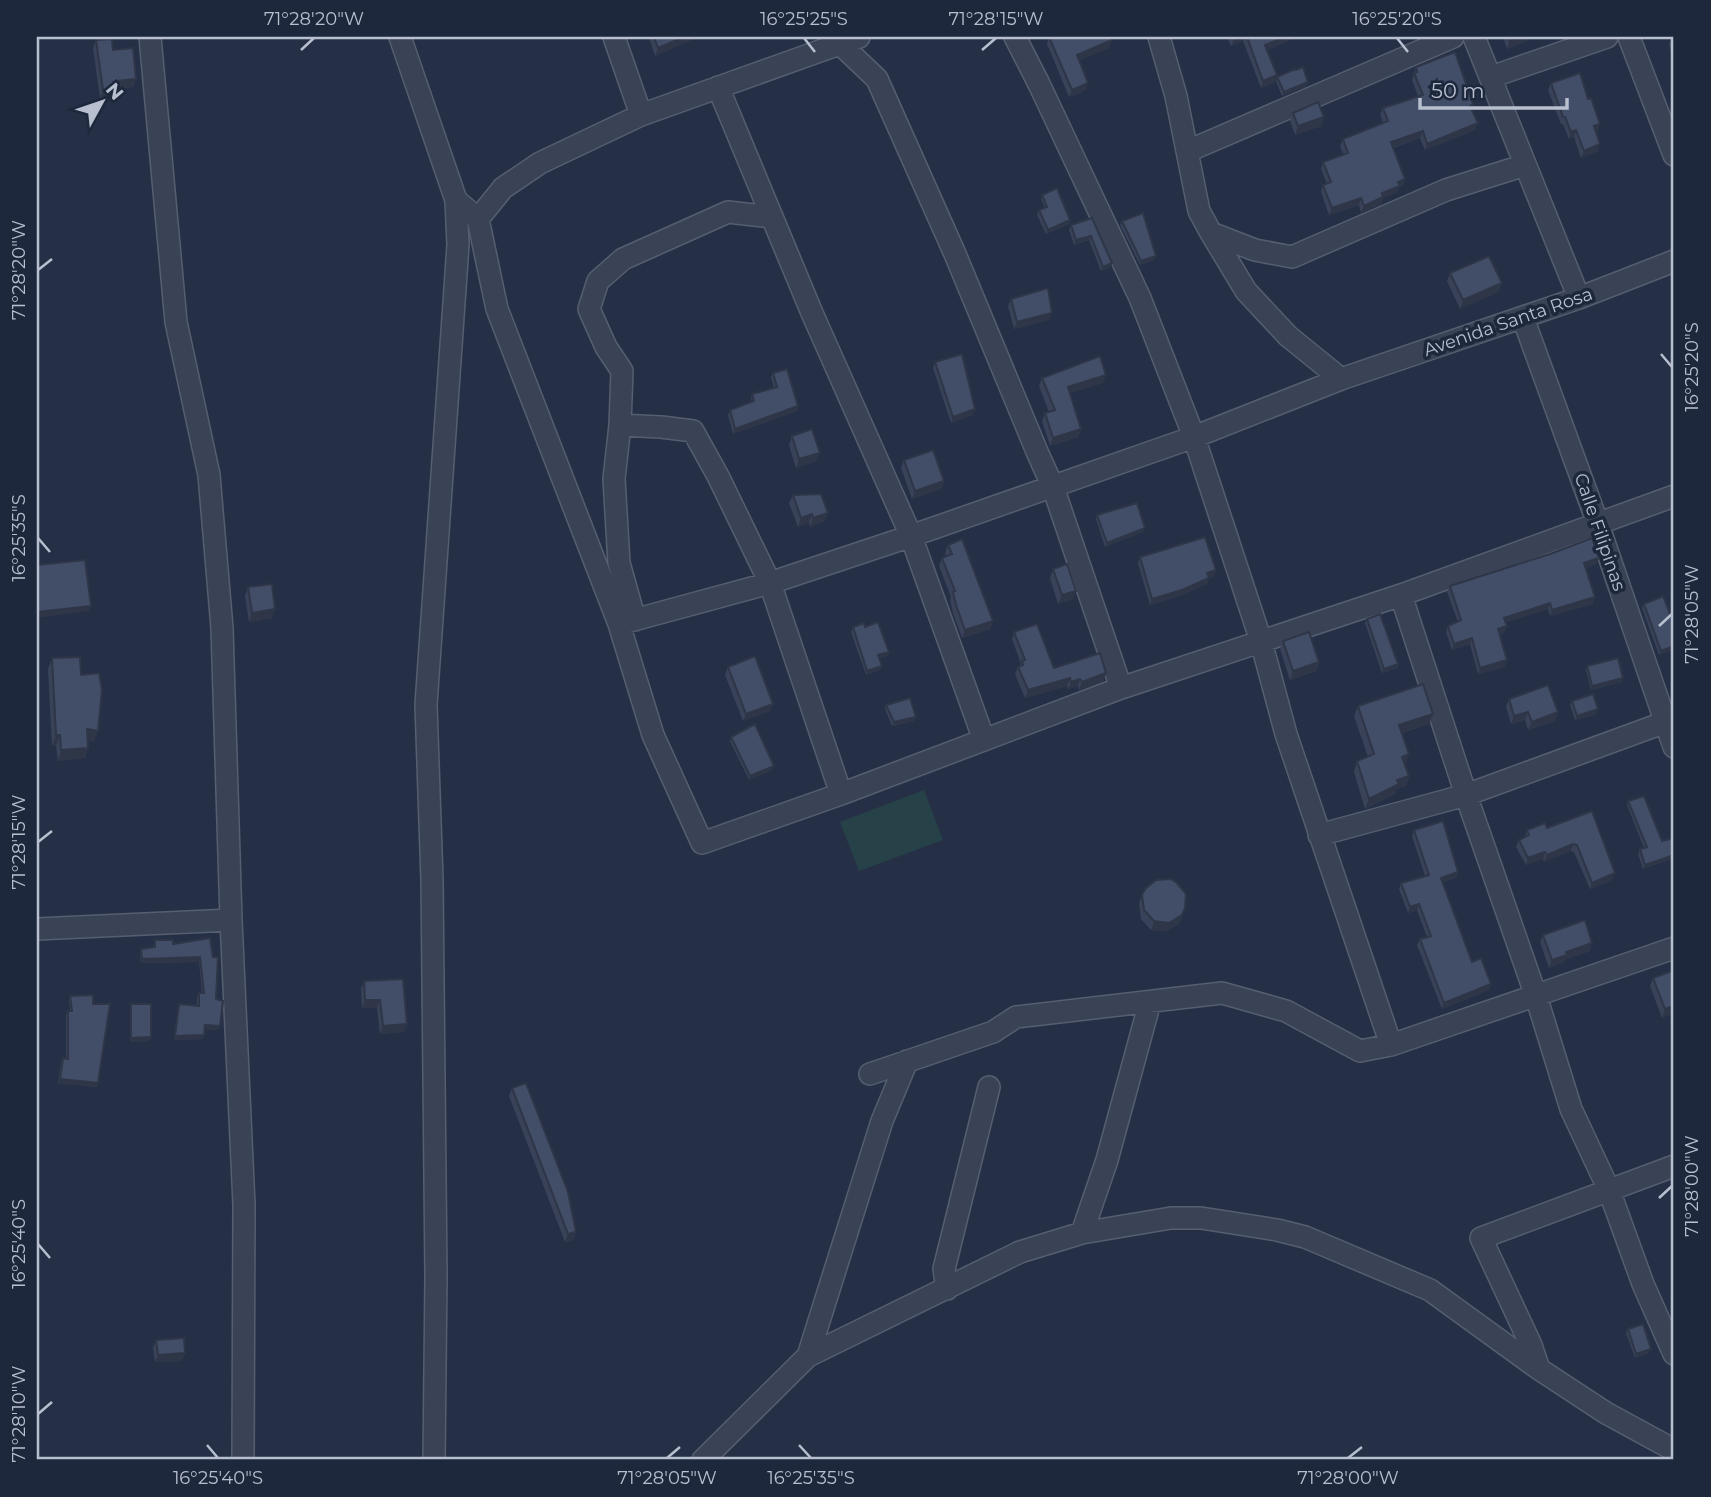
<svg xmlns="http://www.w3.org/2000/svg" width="1711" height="1497" font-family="Montserrat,sans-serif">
<rect width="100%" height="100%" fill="#253047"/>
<path fill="#274148" d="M924,790L943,840L859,871L840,822Z"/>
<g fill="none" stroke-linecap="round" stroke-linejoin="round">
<g stroke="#565e70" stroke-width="24">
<path id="street" d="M150,37L176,322L209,475L222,628L231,920L244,1205L243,1460
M400,37L456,200L458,245L426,705L432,880L436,1277L434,1460
M614,37L641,115
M833,37L877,79L955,254L1038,454L1053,487L1121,688
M1015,37L1039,84L1140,298L1194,437L1261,641L1286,734L1391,1045
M1159,37L1176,96L1199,211L1211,233L1246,291L1288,336L1341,379
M1474,37L1579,298
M1629,37L1674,155
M1491,77L1607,37
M718,87L812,313L911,536L984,740
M1188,151L1453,37
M456,200L478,219L497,309L619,624L653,735L702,843L841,794L1121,688L1401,595L1674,496
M478,219L503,188L540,163L641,115L859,37
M1211,233L1255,250L1292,257L1446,190L1525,165
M1523,318L1598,524L1674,747
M620,425L622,371L606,347L589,309L598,281L623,259L728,212L772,217
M1401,595L1466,795L1536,996L1571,1109L1609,1190L1643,1284L1674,1354
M635,620L619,563L614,479L620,425L661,427L693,431L718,476L770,583L841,794
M619,624L770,583L911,536L1194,437L1341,379L1579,298L1674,261
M1319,835L1466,795L1674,719
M37,929L231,920
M870,1074L993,1032L1016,1017L1222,993L1286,1011L1360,1051L1391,1045L1674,948
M1082,1233L1107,1160L1150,1002
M947,1289L944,1269L989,1087
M808,1356L882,1121L907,1061
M1539,1369L1531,1345L1481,1238L1674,1166
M703,1460L808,1356L1020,1252L1082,1233L1171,1218H1201L1277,1230L1305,1237L1430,1290L1539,1369L1606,1413L1674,1450"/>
</g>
<use href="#street" stroke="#3a4356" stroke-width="21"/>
</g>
<path fill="#394259" d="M649,37H698L655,56Z
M1047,37H1110L1109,48L1079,60L1088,83L1086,90L1069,97L1047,44L1048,40Z
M1227,37H1297L1267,50L1277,75L1275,82L1261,88L1243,41L1231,46Z
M1503,37H1536L1507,49Z
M1674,37V60L1669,45L1671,38Z
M96,40L113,50L136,79L133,87L118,88L115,96L100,98L93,48Z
M1416,67L1473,104L1471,109L1475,130L1425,150L1420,138L1393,148L1403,186L1399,187L1397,192L1383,198L1381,204L1361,213L1359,205L1329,215L1321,192L1323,185L1327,184L1321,169L1323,162L1344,155L1340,146L1343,139L1383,123L1380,114L1383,108L1418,96L1412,80Z
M1277,77L1308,82L1306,86L1282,96L1276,81Z
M1551,83L1598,131L1596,132L1598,151L1581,158L1574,137L1569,139L1563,124H1561L1548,90Z
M1293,113L1324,117L1321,126L1295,135L1290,121Z
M1042,195L1070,220L1069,224L1046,234L1037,215L1039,210L1045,208L1041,199Z
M1092,218L1112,263L1111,267L1101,271L1089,240L1074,245L1069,230L1071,225Z
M1122,221L1154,260L1140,265L1120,225Z
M1450,273L1502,283L1498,292L1460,309L1447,281Z
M1011,299L1049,320L1014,329L1008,306Z
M935,362L973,415L951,423L933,368Z
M773,373L798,406L797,411L733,434L728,415L730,410L752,402L751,398L752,394L774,388L771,377Z
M1042,378L1103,383L1069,393L1081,429L1078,437L1050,446L1042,421L1045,413L1049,412L1039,386Z
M792,436L820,453L816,461L796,468L789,445Z
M904,460L944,481L941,489L912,499L901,468Z
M793,495L825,521L810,527L809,522L798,527L789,503Z
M1097,515L1143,532L1105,547L1096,519Z
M948,545L993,621L990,629L962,638L953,613L950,600L951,597L939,566L942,558L946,556L945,553Z
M1140,557L1216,570L1214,576L1209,578L1207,584L1179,596L1150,605L1138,563Z
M1596,564L1586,568L1593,604L1550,616L1548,609L1506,622L1505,632L1500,634L1505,667L1478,674L1470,644L1452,650L1446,632L1448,626L1458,622L1447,592L1450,586Z
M1053,569L1073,599L1058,604L1050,578Z
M248,587L272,618L249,622L245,596Z
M1644,604L1674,624L1659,655L1642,608Z
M1367,619L1398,664L1397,668L1382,673L1365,623Z
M853,627H865L889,652L887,656L879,659L882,666L880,670L866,675L851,632Z
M1014,632L1054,668L1104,681L1079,690L1078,686L1068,689L1067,686L1025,698L1015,674L1018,667L1021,664L1012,639Z
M1283,641L1319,662L1316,671L1290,680L1280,649Z
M52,658L81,675L94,741L88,740V748L85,758L58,761L56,745L52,746L48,669Z
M1587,666L1623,678L1622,682L1591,690L1586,670Z
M728,667L770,711L743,721L725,675Z
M1509,699L1555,721L1528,730L1525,720L1511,724L1506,707Z
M1572,701L1597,714L1575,720L1570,705Z
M886,705L914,721L892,726L885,709Z
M1358,706L1429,724L1402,733L1405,765L1409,776L1406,786L1397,789L1395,794L1365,809L1354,772L1357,761L1368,757L1354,716Z
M731,737L774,766L772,770L749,780L730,741Z
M1628,801L1662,841L1674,838V858L1643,869L1638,854L1640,849L1644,848L1627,805Z
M1592,811L1615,873L1612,880L1590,889L1574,852L1571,851L1544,862L1543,859L1526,865L1516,847L1519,840L1525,837L1527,830L1547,828Z
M1414,830L1458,872L1456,878L1443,882L1472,962L1491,984L1489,990L1442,1009L1417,945L1420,939L1427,937L1417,910L1408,913L1399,889L1401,883L1425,876L1412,836Z
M1142,895L1182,917L1179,924L1166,931L1151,930L1141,919L1139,904Z
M1543,935L1590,951L1566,959L1564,962L1549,968L1540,942Z
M210,938L218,1030L205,1029L203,1039L174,1040L178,1008L179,1004L197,1006V997L199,993H202L199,962L141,963L140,953L141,949L153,947L155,940L173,944Z
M1653,978L1674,1013L1662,1018L1650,986Z
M364,981L404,1032L380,1034L377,1008H362L361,989Z
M70,996L98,1083L97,1087L58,1083L61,1062L63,1058L66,1059V1015L68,1011H70L69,1000Z
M131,1004L151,1037L149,1041L130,1042V1009Z
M512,1088L576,1232L573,1240L565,1242L509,1096Z
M1628,1329L1649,1353L1635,1358L1626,1333Z
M156,1340L182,1361L155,1362L153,1348Z"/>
<path fill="#2e3648" d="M684,37H698L655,56L658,48Z
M1240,37H1245L1243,41L1231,46L1234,40Z
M1285,37H1297L1263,52L1265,45Z
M1521,37H1536L1507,49L1510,41Z
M1112,40L1109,48L1075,62L1077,55Z
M1277,75L1275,82L1261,88L1263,81Z
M136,79L133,87L114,88L117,81Z
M1308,82L1306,86L1282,96L1284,92Z
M1088,83L1086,90L1069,97L1072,90Z
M118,88L115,96L100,98L103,90Z
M1324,117L1321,126L1295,135L1298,126Z
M1478,123L1475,130L1425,150L1427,144Z
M1600,124L1598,131L1591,133L1594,126Z
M1576,130L1574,137L1569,139L1571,132Z
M1423,131L1420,138L1388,149L1391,142Z
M1600,144L1598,151L1581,158L1584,151Z
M1405,179L1403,186L1399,187L1397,192L1383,198L1381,204L1361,213L1364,206L1398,182Z
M1361,198L1359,205L1329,215L1332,208Z
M1070,220L1069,224L1046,234L1048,230Z
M1091,236L1089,240L1074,245L1076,240Z
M1156,256L1154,260L1140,265L1141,261Z
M1112,263L1111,267L1101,271L1103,267Z
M1502,283L1498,292L1460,309L1463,300Z
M1052,313L1049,320L1014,329L1017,322Z
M1106,375L1103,383L1065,395L1068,387Z
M798,406L797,411L733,434L735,429Z
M975,409L973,415L951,423L953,417Z
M1081,429L1078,437L1050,446L1053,438Z
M820,453L816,461L796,468L799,459Z
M944,481L941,489L912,499L915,491Z
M828,513L825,521L810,527L813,518Z
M812,514L809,522L798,527L801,518Z
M1145,528L1143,532L1105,547L1107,543Z
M1599,558L1596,564L1582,569L1584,563Z
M1216,570L1214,576L1205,579L1207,573Z
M1209,578L1207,584L1179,596L1150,605L1152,599Z
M1076,591L1073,599L1058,604L1062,595Z
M1595,597L1593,604L1550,616L1552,610Z
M1550,603L1548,609L1502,624L1504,618Z
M91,606L89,611L37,618V612Z
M275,609L272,618L249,622L252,613Z
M993,621L990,629L962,638L965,630Z
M1507,626L1505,632L1496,635L1498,629Z
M1472,638L1470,644L1452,650L1454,644Z
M1674,646V650L1659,655L1661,651Z
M889,652L887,656L876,660L878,655Z
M1507,660L1505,667L1478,674L1480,668Z
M1319,662L1316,671L1290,680L1293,671Z
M1398,664L1397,668L1382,673L1384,669Z
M882,666L880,670L866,675L867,671Z
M1106,673L1104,681L1079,690L1082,682Z
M1070,678L1067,686L1025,698L1028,690Z
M1623,678L1622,682L1591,690L1592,686Z
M1080,679L1078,686L1068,689L1071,682Z
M773,704L770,711L743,721L746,714Z
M1598,709L1597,714L1575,720L1577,716Z
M1528,712L1525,720L1511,724L1514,716Z
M1558,712L1555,721L1528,730L1532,722Z
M1433,714L1429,724L1395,735L1399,725Z
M916,717L914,721L892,726L894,722Z
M87,729L98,731L94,741L83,740Z
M56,735H60L56,745L52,746Z
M88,748L85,758L58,761L61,750Z
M1409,754L1406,764L1398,767L1402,757Z
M774,766L772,770L749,780L750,776Z
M1409,776L1406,786L1397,789L1395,794L1365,809L1369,799L1397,780Z
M1573,844L1571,851L1544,862L1547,855Z
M1545,852L1543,859L1526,865L1528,858Z
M1674,855V858L1643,869L1645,865Z
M1458,872L1456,878L1439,884L1441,878Z
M1615,873L1612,880L1590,889L1592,883Z
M1419,904L1417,910L1408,913L1410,907Z
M1185,908L1179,924L1166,931L1151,930L1154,921Z
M1592,943L1590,951L1566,959L1564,962L1549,968L1552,960L1566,952Z
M200,957L199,962L141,963L142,959Z
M1491,984L1489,990L1442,1009L1444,1003Z
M365,1000H380L377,1008H362Z
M1674,1006V1013L1662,1018L1665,1009Z
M407,1024L404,1032L380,1034L383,1026Z
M205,1025L220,1026L218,1030L203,1029Z
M204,1035L203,1039L174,1040L175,1036Z
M151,1037L149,1041L130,1042L131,1038Z
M60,1079L98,1083L97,1087L58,1083Z
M576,1232L573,1240L565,1242L568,1234Z
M1651,1349L1649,1353L1635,1358L1636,1354Z
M185,1353L182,1361L155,1362L158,1355Z"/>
<path fill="#424d67" stroke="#2e3648" stroke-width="2" d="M654,37H684L658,48Z
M1049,37H1110L1112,40L1077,55L1088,83L1072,90Z
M1247,37H1285L1265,45L1277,75L1263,81Z
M1508,37H1521L1510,41Z
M112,39L113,50L133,48L136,79L117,81L118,88L103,90L96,40Z
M1455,52L1473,104L1470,106L1478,123L1427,144L1423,131L1391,142L1405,179L1398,182L1400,186L1382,193L1383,197L1364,206L1361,198L1332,208L1323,185L1331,182L1323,162L1348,153L1343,139L1388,121L1383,108L1423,95L1414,73L1417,72L1416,67Z
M1303,67L1308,82L1284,92L1277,77L1295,69L1296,70Z
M1580,73L1588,99L1591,98L1600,124L1594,126L1600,144L1584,151L1576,130L1571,132L1565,117H1563L1551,83Z
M1318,102L1324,117L1298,126L1293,113Z
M1057,188L1070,220L1048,230L1039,210L1047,207L1042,195Z
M1143,213L1156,256L1141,261L1122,221Z
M1092,218L1112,263L1103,267L1091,236L1076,240L1071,225Z
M1489,256L1502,283L1463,300L1450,273Z
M1048,288L1052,313L1017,322L1011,299Z
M962,354L975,409L953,417L935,362Z
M1100,356L1106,375L1068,387L1081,429L1053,438L1045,413L1055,410L1042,378Z
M787,369L798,406L735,429L730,410L754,401L752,394L777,387L773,373Z
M812,429L820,453L799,459L792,436Z
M933,450L944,481L915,491L904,460Z
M821,494L828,513L813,518L812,514L801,518L793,495Z
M1137,503L1145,528L1107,543L1097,515Z
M1205,537L1216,570L1207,573L1209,578L1182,590L1152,599L1140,557Z
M1592,538L1599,558L1584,563L1595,597L1552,610L1550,603L1504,618L1507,626L1498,629L1507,660L1480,668L1472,638L1454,644L1448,626L1461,620L1450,586L1550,554Z
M962,539L993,621L965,630L956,605L953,592L955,591L942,558L952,554L948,545Z
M85,560L91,606L37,612V565Z
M1067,564L1076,591L1062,595L1053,569Z
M272,584L275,609L252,613L248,587Z
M1663,596L1674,624V646L1661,651L1644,604Z
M1380,614L1398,664L1384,669L1367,619Z
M878,622L889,652L878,655L882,666L867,671L853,627L864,623L865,627Z
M1037,624L1054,668L1100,653L1106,673L1082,682L1080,679L1071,682L1070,678L1028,690L1018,667L1023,665L1022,661L1025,660L1014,632Z
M1309,632L1319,662L1293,671L1283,641Z
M755,656L773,704L746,714L728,667Z
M80,657L81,675L99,673L102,690L98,731L87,729L88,748L61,750L60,735H56L52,658Z
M1618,658L1623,678L1592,686L1587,666Z
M1423,684L1433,714L1399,725L1409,754L1402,757L1409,776L1397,780L1399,784L1369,799L1357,761L1374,754L1358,706Z
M1548,685L1558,712L1532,722L1528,712L1514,716L1509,699Z
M1593,694L1598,709L1577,716L1572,701Z
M910,698L916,717L894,722L886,705Z
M755,724L774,766L750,776L731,737Z
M1644,796L1662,841L1674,838V855L1645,865L1640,849L1647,847L1628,801Z
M1592,811L1615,873L1592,883L1577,845L1573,844L1547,855L1545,852L1528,858L1519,840L1529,835L1527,830L1545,823L1547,828Z
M1443,821L1458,872L1441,878L1472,962L1481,958L1491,984L1444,1003L1420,939L1431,936L1419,904L1410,907L1401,883L1429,875L1414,830Z
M1171,879L1177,883L1186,894L1185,908L1182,915L1169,923L1154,921L1144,910L1142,895L1145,889L1156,880Z
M1585,920L1592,943L1566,952L1567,955L1552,960L1543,935Z
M210,938L213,957H218L216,999L223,1001L220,1026L205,1025L204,1035L175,1036L179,1004L199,1006V993H204L200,957L142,959L141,949L155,947V940H173V944Z
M1674,970V1006L1665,1009L1653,978Z
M403,979L407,1024L383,1026L380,1000H365L364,981Z
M93,995V1004H110L98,1083L60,1079L63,1058L68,1059V1011H72L70,996Z
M131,1004H151V1037L131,1038Z
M526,1083L568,1192L576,1232L568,1234L512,1088Z
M1643,1324L1651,1349L1636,1354L1628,1329Z
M184,1338L185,1353L158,1355L156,1340Z"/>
<path fill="none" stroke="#b8bfcf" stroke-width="2.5" d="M804,38L815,52M1397,38L1408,52M301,50L314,38M982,50L996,38M38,270L52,259M1661,354L1672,367M38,538L50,552M1659,626L1672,614M38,842L52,831M1659,1198L1672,1186M38,1244L50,1258M38,1414L52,1402M207,1445L218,1458M799,1445L811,1458M667,1458L680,1447M1348,1458L1362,1447"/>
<g text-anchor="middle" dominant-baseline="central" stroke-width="7" stroke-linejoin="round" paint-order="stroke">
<g font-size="18" fill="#b8bfcf" stroke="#1e283c">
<text transform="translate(1508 322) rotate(-19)">Avenida Santa Rosa</text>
<text transform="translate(1600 532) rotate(71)">Calle Filipinas</text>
</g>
</g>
<rect width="1711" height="1497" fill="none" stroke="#1e283c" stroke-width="77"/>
<g transform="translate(102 102) rotate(50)" stroke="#1e283c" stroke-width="5" paint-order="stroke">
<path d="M0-5L12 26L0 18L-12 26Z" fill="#b8bfcf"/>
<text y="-10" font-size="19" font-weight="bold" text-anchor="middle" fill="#b8bfcf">N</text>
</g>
<path d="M1420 98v10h147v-10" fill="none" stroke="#b8bfcf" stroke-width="3.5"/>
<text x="1431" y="98" font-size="21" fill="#b8bfcf" stroke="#1e283c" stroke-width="5" paint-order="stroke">50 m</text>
<rect x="38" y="38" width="1634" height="1420" fill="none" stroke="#b8bfcf" stroke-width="2.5"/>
<g font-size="18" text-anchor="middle" fill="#b8bfcf">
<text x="314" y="25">71°28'20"W</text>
<text x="804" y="25">16°25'25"S</text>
<text x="996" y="25">71°28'15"W</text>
<text x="1397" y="25">16°25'20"S</text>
<text transform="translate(19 270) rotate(-90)" y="6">71°28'20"W</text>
<text transform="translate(1692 367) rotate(-90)" y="6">16°25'20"S</text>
<text transform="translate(19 538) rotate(-90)" y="6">16°25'35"S</text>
<text transform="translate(1692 614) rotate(-90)" y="6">71°28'05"W</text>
<text transform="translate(19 842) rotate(-90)" y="6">71°28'15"W</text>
<text transform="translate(1692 1186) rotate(-90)" y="6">71°28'00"W</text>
<text transform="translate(19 1244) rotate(-90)" y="6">16°25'40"S</text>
<text transform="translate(19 1414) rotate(-90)" y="6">71°28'10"W</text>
<text x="218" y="1484">16°25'40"S</text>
<text x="667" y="1484">71°28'05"W</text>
<text x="811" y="1484">16°25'35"S</text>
<text x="1348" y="1484">71°28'00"W</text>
</g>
</svg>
